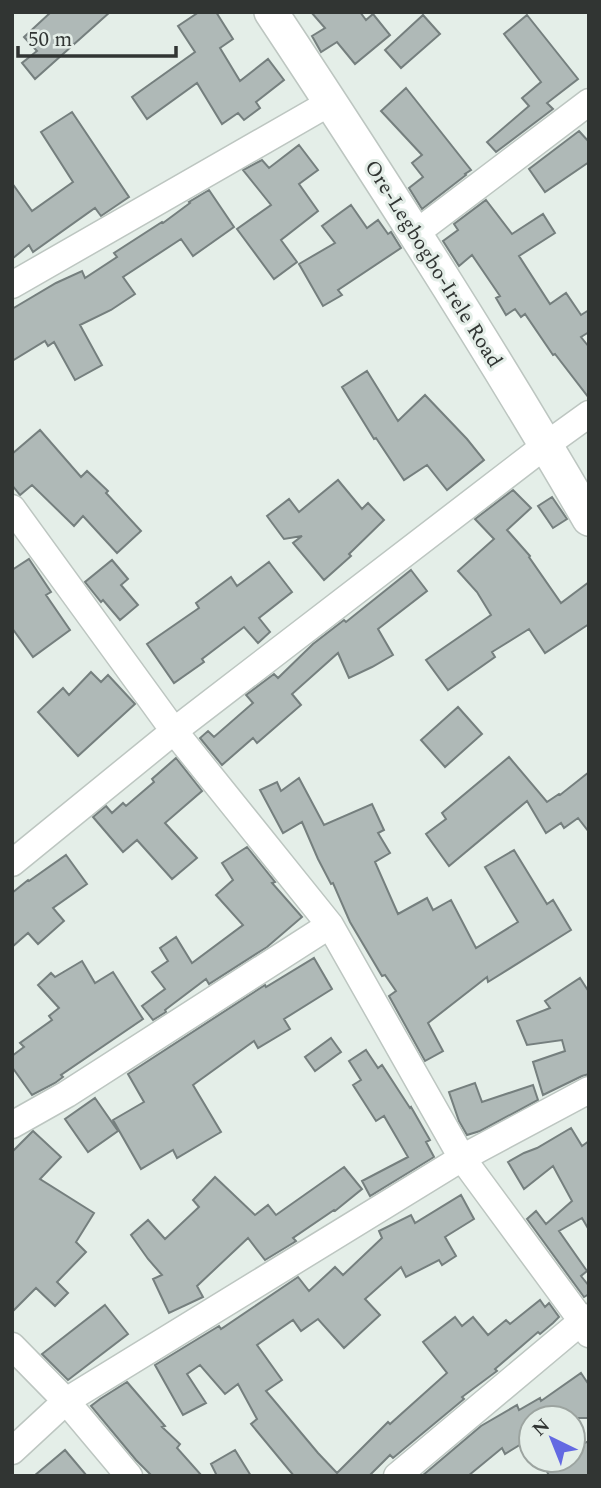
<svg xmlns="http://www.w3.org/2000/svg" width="601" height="1488" font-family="Spectral,serif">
<rect width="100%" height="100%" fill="#e4eee8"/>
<path fill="#afb9b7" stroke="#757f7e" stroke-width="2" d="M51,12H110L35,79L22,63L37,51L24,37Z
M199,12H216L233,39L220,48L240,81L268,59L284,80L256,102L260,108L244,120L238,113L222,124L197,83L147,119L132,97L195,52L178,26Z
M311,12H360L366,20L373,14L390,35L355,64L337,42L321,52L312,36L325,28Z
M423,15L440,34L401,68L385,50Z
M527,15L578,79L547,103L553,109L496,152L487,142L529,106L522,98L541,82L504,34Z
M406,88L471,170L465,174L466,175L422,209L409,188L423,177L412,163L422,155L381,111Z
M72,112L129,197L101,216L95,208L33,252L29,245L12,259V183L32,211L73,182L41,132Z
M579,131L589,142V162L545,192L529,169Z
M299,145L318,170L299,184L318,211L281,240L297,262L274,279L237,229L271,205L243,170L262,160L269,168Z
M209,190L234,227L193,256L181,239L123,277L135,294L111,310L80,325L102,365L75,380L54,342L48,346L45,341L12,361V309L56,283L82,271L85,278L117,257L114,253L162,222L163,223L190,203L189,202Z
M486,200L512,234L543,214L555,233L519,256L550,304L566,293L581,315L589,310V332L581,337L589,347V398L555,354L553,355L525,314L521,317L515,309L506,315L496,298L500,296L472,255L459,266L443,241L458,230L454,224Z
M351,205L367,228L378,220L388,234L391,232L401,248L338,290L342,295L323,306L299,264L335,243L322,226Z
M367,371L398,421L425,395L467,439L484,460L447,490L427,465L404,480L376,438L374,439L342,387Z
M40,430L81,477L87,471L108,491L106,493L141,531L117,553L83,516L74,526L32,485L20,495L12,485V454Z
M338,480L362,509L368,503L384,520L349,554L351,556L324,580L293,543L302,536L284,539L267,516L289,499L299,512Z
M513,490L531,508L507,530L530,556L529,557L561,603L589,582V624L545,653L529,629L492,652L495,657L448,690L426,660L491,615L477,592L458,571L494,539L475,519Z
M552,497L567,519L553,528L538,506Z
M29,559L51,592L46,595L70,630L33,657L12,628V570Z
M112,560L128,579L121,585L138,605L120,620L103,600L101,602L85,582Z
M269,562L292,592L259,618L270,632L258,643L244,627L202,659L204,662L174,683L147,644L199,608L196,603L231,577L237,586Z
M411,570L427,591L378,629L393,655L372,667L349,678L338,653L292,694L301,705L257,743L253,738L222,765L200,738L208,731L214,737L253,703L246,695L274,674L278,678L313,644L344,620L346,622Z
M91,672L101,682L108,675L135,704L78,756L38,712L63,688L69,695Z
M458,707L482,734L445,767L421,740Z
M509,757L547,802L559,794L560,795L589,772V832L578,818L564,828L561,823L546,833L527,801L449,866L426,834L446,819L442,813Z
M176,758L202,791L165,823L197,858L172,879L137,840L123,852L93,817L106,806L112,813L123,803L126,806L154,782L152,779Z
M299,778L324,825L372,804L384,830L378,833L390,853L375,862L398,914L427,898L433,910L451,900L476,948L518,922L485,867L514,850L547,904L553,900L571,930L488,982L487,977L428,1023L443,1051L425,1061L389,996L396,991L385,975L382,976L350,922L333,883L331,884L318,859L302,822L283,833L260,790L277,782L281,791Z
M247,847L275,882L272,883L302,917L267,947L209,984L206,979L165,1010L166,1012L153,1020L142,1006L165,989L152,972L168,961L160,948L176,937L192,963L243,925L216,895L233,880L222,863Z
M66,855L87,884L53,908L64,921L38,944L28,933L12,947V893L28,880L29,881Z
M314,958L332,989L284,1019L290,1029L258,1048L254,1041L193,1085L221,1132L177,1158L173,1150L141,1169L113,1120L144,1102L128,1074L265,985L266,987Z
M82,961L95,983L113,972L143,1019L61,1075L63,1077L55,1083L32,1095L12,1067V1056L24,1047L20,1043L52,1020L49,1016L59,1008L38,985L51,973L55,977Z
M580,978L589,992V1074L582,1076L543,1095L533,1062L565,1051L562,1040L527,1045L517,1021L550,1008L545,1001Z
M331,1038L341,1052L315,1071L305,1057Z
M366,1050L378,1068L382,1065L410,1108L411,1107L430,1140L426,1142L434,1157L370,1196L362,1181L408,1157L384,1116L376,1121L353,1085L361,1080L349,1061Z
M475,1083L482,1102L533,1085L538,1100L480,1131L467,1135L459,1121L449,1092Z
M95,1098L118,1131L88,1152L65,1119Z
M571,1128L582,1146L589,1141V1230L582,1218L559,1231L587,1271L581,1276L589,1286V1294L584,1297L527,1219L536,1211L546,1224L572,1201L553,1166L524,1189L508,1162L524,1153L537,1148Z
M33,1131L61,1157L40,1179L94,1213L76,1242L86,1252L57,1282L68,1293L55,1306L36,1288L12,1312V1152Z
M344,1167L362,1189L335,1211L334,1210L293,1238L296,1241L293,1243L265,1260L248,1238L197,1286L203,1297L169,1313L153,1279L162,1275L148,1259L131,1235L148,1220L165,1239L199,1207L193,1200L215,1177L255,1215L268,1205L276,1215Z
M461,1195L474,1219L445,1237L456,1256L442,1265L439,1260L406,1277L401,1267L365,1299L380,1315L344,1348L318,1319L301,1331L293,1320L257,1345L282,1380L266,1391L318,1453L337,1473L388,1422L390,1424L447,1373L423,1342L455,1317L462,1326L473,1317L488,1335L506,1320L510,1324L540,1300L545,1307L549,1303L559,1317L553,1323L540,1334L538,1332L495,1369L497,1371L462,1397L464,1399L393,1458L390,1455L369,1476H294L251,1424L257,1419L238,1384L225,1394L200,1365L187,1374L206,1403L183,1415L155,1365L219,1326L221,1329L298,1277L309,1291L335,1267L343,1275L382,1238L379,1231L411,1215L415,1223Z
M105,1305L128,1334L68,1380L42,1354Z
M581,1373L589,1385V1418H531V1438L505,1454L502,1448L468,1476H422L481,1426L517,1405L519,1410L540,1398L541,1401Z
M127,1382L165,1426L162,1427L180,1444L177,1448L202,1476H152L136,1460L91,1406L100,1399Z
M589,1441V1476H549L542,1460H573V1448Z
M65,1450L87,1476H34Z
M235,1450L251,1476H217L211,1464Z"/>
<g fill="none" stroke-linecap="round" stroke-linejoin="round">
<g stroke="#bdc6c1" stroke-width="29">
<path id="minor" d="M416,233L589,102
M12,285L331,102
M12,508L174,731L330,925L462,1158L582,1321L589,1334
M12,863L174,731L546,445L589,414
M12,1125L67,1094L330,925
M12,1346L66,1401L129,1476
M12,1451L66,1401L462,1158L589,1090
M397,1476L582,1321L589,1317"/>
</g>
<g stroke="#bdc6c1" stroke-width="36">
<path id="major" d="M271,12C381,178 489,346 589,519"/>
</g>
<use href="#minor" stroke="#fff" stroke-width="26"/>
<use href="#major" stroke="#fff" stroke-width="33"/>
</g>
<g text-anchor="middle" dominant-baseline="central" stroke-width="6" stroke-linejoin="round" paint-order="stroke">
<g font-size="21" fill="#313533" stroke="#e4eee8">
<text transform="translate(433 264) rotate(58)">Ore-Legbogbo-Irele Road</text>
</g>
</g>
<rect width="601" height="1488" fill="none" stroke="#313533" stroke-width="28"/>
<g transform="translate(552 1439) rotate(317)"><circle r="33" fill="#e4eee8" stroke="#9ca4a0" stroke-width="2"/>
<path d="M0-5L12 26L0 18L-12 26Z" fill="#6369e2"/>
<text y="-10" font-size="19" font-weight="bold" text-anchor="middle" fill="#313533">N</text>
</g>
<path d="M18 46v10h158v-10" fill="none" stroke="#313533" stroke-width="3.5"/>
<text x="28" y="46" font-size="21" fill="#313533" stroke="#e4eee8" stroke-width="5" paint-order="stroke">50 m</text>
</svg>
